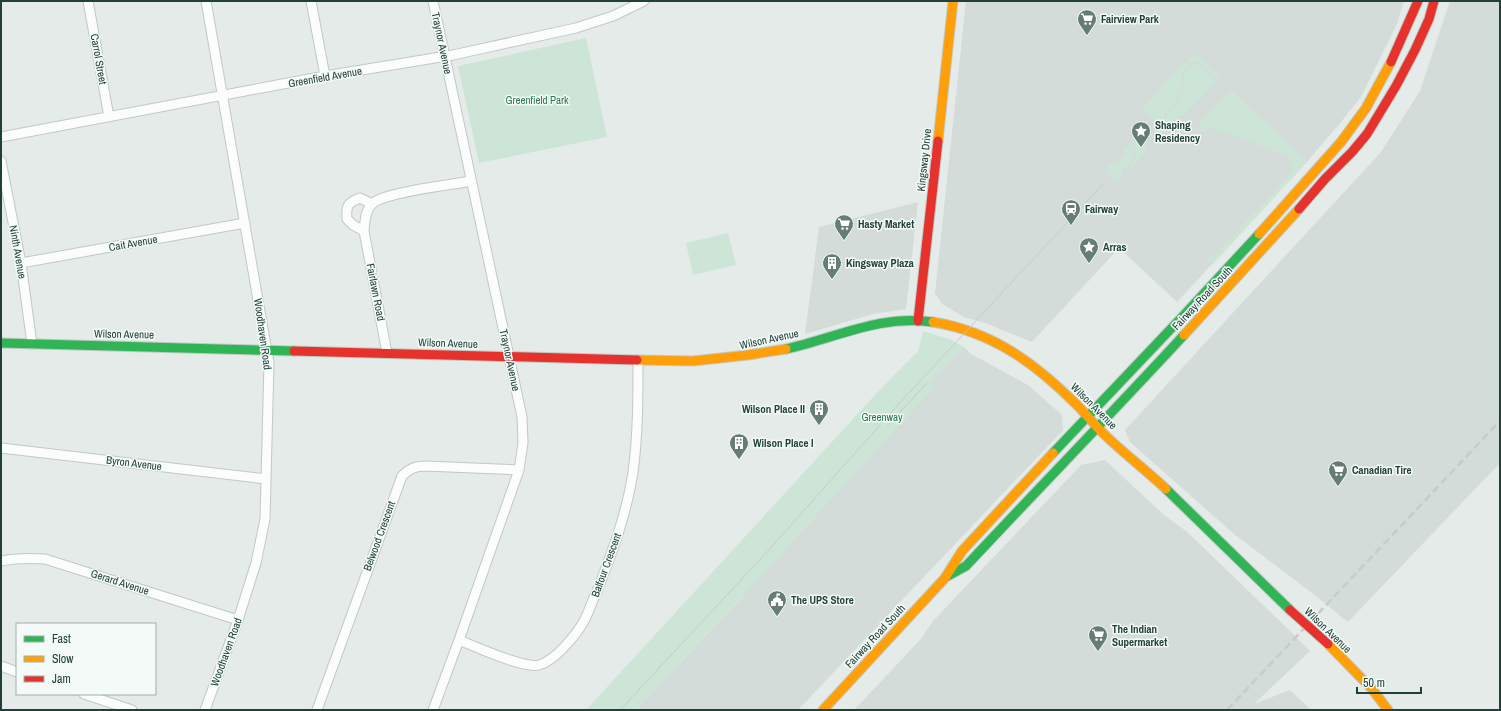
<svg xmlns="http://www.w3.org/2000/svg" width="1501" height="711" font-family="'Archivo Narrow',sans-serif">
<rect width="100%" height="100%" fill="#e5ebe8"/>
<path fill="#d3dcd8" d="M966,1H1404L1397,24L1361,97L1341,122L1306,163L1177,302L1119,248L1032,342L985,323L964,317L942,304L935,293Z
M1450,1H1500V463L1348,622L1316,596L1234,534L1130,442L1125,430L1381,152L1420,91Z
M918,202L906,309L873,314L805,334L819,227Z
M949,339L964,347L971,354L1028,385L1062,415L1063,430L798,710H635L746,593L611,710Z
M1105,460L1164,515L1186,531L1286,627L1310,651L1254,704L1290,690L1311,710H854L920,640L933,621L1081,465Z"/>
<path fill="#cde5d6" d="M586,38L607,137L479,163L458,66Z
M1193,55C1203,56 1213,71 1220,77L1217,80C1210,71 1202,59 1189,63L1186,62Z
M1184,62L1188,65L1182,74V87L1179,97L1175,105L1164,115L1161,126L1142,110Z
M1192,64C1204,64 1210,73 1216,82L1186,113L1164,126C1164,113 1175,110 1180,99C1186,85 1179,75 1192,64Z
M1231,90L1306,160V163L1213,264L1207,259V254L1208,253L1213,257L1294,170L1288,163L1289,156L1209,127L1205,134C1201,131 1197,128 1200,122Z
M1137,139L1144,142C1150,152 1138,161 1131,168L1136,153L1133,141Z
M1130,144L1133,146C1135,154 1131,162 1127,168L1124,167L1121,172L1123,174L1117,181C1110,180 1109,174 1107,168L1111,164L1113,165L1116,162L1119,163L1127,153L1124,150Z
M728,233L736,265L693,275L686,243Z
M923,331L949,339L964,347L931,382L935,387L910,414L749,589L635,710H586L874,396L918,351Z"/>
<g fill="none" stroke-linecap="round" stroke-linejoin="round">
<g stroke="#c2c8c6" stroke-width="11">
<path id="street" d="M88,1L109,117
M311,1L325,76
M1,137L325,76L453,55L576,28L613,16L644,1
M1,161L21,263L32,344
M364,231L353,225L347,219C346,206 347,203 360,198L372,204
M21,263L245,223
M387,353L364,231C365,222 365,211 372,204C384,192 452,185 471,181
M1,448L266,479
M1,561C16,558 30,558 45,559L238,620
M459,640C476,647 524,669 539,665C555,661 576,635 584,621C589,612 592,601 597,591C612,553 627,513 633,472C638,435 638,398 638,361
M1,666L17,672
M84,694L132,710
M205,710L238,620L256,563L265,519L269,363L206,1
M317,710L402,476C409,469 415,466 425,466L519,470
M433,710L459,640L519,470L523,443L522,417L433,1"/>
</g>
<g stroke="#c0c9c6" stroke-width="11">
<path id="fast" d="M1,343L294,351
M786,349C836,338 881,314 933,322
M1053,453L1184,315L1259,234
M1166,489L1290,610
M946,577L966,566C1038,489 1112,413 1184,335"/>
</g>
<g stroke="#c0c9c6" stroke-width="11">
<path id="slow" d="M938,141L953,1
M1259,234L1341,142L1366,108L1391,62
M933,322C993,332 1035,363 1078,406C1088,416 1096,427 1107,437C1126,455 1147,471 1166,489
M1184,335L1299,209
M637,360L693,361L748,355L786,349
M1328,644L1372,689L1388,710
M823,710L945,578L962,551L1053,453"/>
</g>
<g stroke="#c0c9c6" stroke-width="11">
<path id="jam" d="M1391,62L1418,1
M1299,209L1325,179L1352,152L1367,134L1396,86L1415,50L1429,19L1434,1
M918,321L938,141
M294,351L637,360"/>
</g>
<use href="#street" stroke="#fbfcfc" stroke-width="9"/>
<use href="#fast" stroke="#30b455" stroke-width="9"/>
<use href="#slow" stroke="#ff9f0a" stroke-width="9"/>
<use href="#jam" stroke="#e5322d" stroke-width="9"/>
<path stroke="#c7ccca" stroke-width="1" d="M888,425L927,383
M620,710L767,552L896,407L1103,184"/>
<path stroke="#c7ccca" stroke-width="2.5" stroke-dasharray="8 4" stroke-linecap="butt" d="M1227,710L1500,421"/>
<g stroke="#c0c9c6" stroke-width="11" stroke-linecap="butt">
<path id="jam-bridge" d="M1290,610L1328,644"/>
</g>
<use href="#jam-bridge" stroke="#e5322d" stroke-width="9"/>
</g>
<defs>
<g id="supermarket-pin" transform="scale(1)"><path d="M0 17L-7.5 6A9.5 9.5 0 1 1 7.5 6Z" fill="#667c76" stroke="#f3faf7"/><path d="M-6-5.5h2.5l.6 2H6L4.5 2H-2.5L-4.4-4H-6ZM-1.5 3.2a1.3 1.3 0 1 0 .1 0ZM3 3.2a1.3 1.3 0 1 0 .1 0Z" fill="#fff"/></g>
<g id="sight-pin" transform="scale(1)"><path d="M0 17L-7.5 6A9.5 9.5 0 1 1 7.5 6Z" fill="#667c76" stroke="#f3faf7"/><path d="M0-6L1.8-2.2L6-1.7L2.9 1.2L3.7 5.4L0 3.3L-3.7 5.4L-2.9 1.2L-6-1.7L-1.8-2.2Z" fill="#fff"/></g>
<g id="station-pin" transform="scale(1)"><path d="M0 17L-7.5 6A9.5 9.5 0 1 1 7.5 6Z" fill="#667c76" stroke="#f3faf7"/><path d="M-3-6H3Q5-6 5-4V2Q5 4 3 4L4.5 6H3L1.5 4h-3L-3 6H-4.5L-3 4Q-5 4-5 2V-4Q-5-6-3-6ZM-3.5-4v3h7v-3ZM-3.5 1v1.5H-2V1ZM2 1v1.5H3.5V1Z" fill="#fff"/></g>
<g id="building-pin" transform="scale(1)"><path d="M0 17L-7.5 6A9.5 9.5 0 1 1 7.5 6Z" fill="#667c76" stroke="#f3faf7"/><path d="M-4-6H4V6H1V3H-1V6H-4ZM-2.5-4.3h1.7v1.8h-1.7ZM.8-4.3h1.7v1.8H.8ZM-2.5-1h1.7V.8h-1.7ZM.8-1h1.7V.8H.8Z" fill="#fff"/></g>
<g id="civic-pin" transform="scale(1)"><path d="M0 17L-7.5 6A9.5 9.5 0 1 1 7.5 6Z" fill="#667c76" stroke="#f3faf7"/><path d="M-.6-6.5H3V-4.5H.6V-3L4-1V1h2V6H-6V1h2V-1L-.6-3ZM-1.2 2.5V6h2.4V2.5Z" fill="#fff"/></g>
</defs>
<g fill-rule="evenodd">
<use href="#supermarket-pin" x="1087" y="19"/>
<use href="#sight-pin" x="1141" y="131"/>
<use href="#station-pin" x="1071" y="209"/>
<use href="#supermarket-pin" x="844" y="224"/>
<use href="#sight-pin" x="1089" y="247"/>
<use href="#building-pin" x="832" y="263"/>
<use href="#building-pin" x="819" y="409"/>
<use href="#building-pin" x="739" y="443"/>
<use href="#supermarket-pin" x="1338" y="470"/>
<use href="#civic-pin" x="777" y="600"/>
<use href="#supermarket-pin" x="1098" y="635"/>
</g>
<g text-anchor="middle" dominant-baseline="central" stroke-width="3" stroke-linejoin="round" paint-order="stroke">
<g font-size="11" font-weight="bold" fill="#214039" stroke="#f3faf7" text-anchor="start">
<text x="1101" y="19">Fairview Park</text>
<text x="1155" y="125">Shaping<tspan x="1155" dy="13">Residency</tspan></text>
<text x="1085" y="209">Fairway</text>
<text x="858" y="224">Hasty Market</text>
<text x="1103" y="247">Arras</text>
<text x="846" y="263">Kingsway Plaza</text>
<text x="805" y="409" text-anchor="end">Wilson Place II</text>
<text x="753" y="443">Wilson Place I</text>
<text x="1352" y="470">Canadian Tire</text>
<text x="791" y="600">The UPS Store</text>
<text x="1112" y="629">The Indian<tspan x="1112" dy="13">Supermarket</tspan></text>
</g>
<g font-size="11" fill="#214039" stroke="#f3faf7">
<text transform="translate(442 43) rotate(78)">Traynor Avenue</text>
<text transform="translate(99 59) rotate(80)">Carrol Street</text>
<text transform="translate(325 77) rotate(-10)">Greenfield Avenue</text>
<text transform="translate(924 160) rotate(-84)">Kingsway Drive</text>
<text transform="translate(133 243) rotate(-10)">Cait Avenue</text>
<text transform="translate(18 252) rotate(80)">Ninth Avenue</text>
<text transform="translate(376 292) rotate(79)">Fairlawn Road</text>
<text transform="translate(1202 298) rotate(-47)">Fairway Road South</text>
<text transform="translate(124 334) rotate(1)">Wilson Avenue</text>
<text transform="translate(263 334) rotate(82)">Woodhaven Road</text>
<text transform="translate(769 339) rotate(-12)">Wilson Avenue</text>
<text transform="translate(448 343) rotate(2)">Wilson Avenue</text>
<text transform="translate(510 360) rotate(78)">Traynor Avenue</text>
<text transform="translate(1094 406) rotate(45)">Wilson Avenue</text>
<text transform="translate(134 463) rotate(7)">Byron Avenue</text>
<text transform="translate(379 536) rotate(-70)">Belwood Crescent</text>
<text transform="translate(606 565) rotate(-70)">Balfour Crescent</text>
<text transform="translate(120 582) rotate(18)">Gerard Avenue</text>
<text transform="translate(1328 630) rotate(44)">Wilson Avenue</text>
<text transform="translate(875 636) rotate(-47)">Fairway Road South</text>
<text transform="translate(226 652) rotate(-70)">Woodhaven Road</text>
</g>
<g font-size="11" fill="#29794d" stroke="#f3faf7">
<text x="537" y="100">Greenfield Park</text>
<text x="882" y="417">Greenway</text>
</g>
</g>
<rect width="1501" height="711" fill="none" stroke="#214039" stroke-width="4"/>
<rect x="16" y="623" width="140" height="72" fill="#f3faf7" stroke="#9fb0ab"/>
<rect x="24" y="636" width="20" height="6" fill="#30b455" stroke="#9fb0ab"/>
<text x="52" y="643" font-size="12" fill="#214039">Fast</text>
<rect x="24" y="656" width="20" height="6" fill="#ff9f0a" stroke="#9fb0ab"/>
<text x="52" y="663" font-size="12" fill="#214039">Slow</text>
<rect x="24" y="676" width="20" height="6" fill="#e5322d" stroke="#9fb0ab"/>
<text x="52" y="683" font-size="12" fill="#214039">Jam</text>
<path d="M1357 687v6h64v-6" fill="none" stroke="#214039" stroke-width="2"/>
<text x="1363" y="687" font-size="12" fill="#214039" stroke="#f3faf7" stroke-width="3" paint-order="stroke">50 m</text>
</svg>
